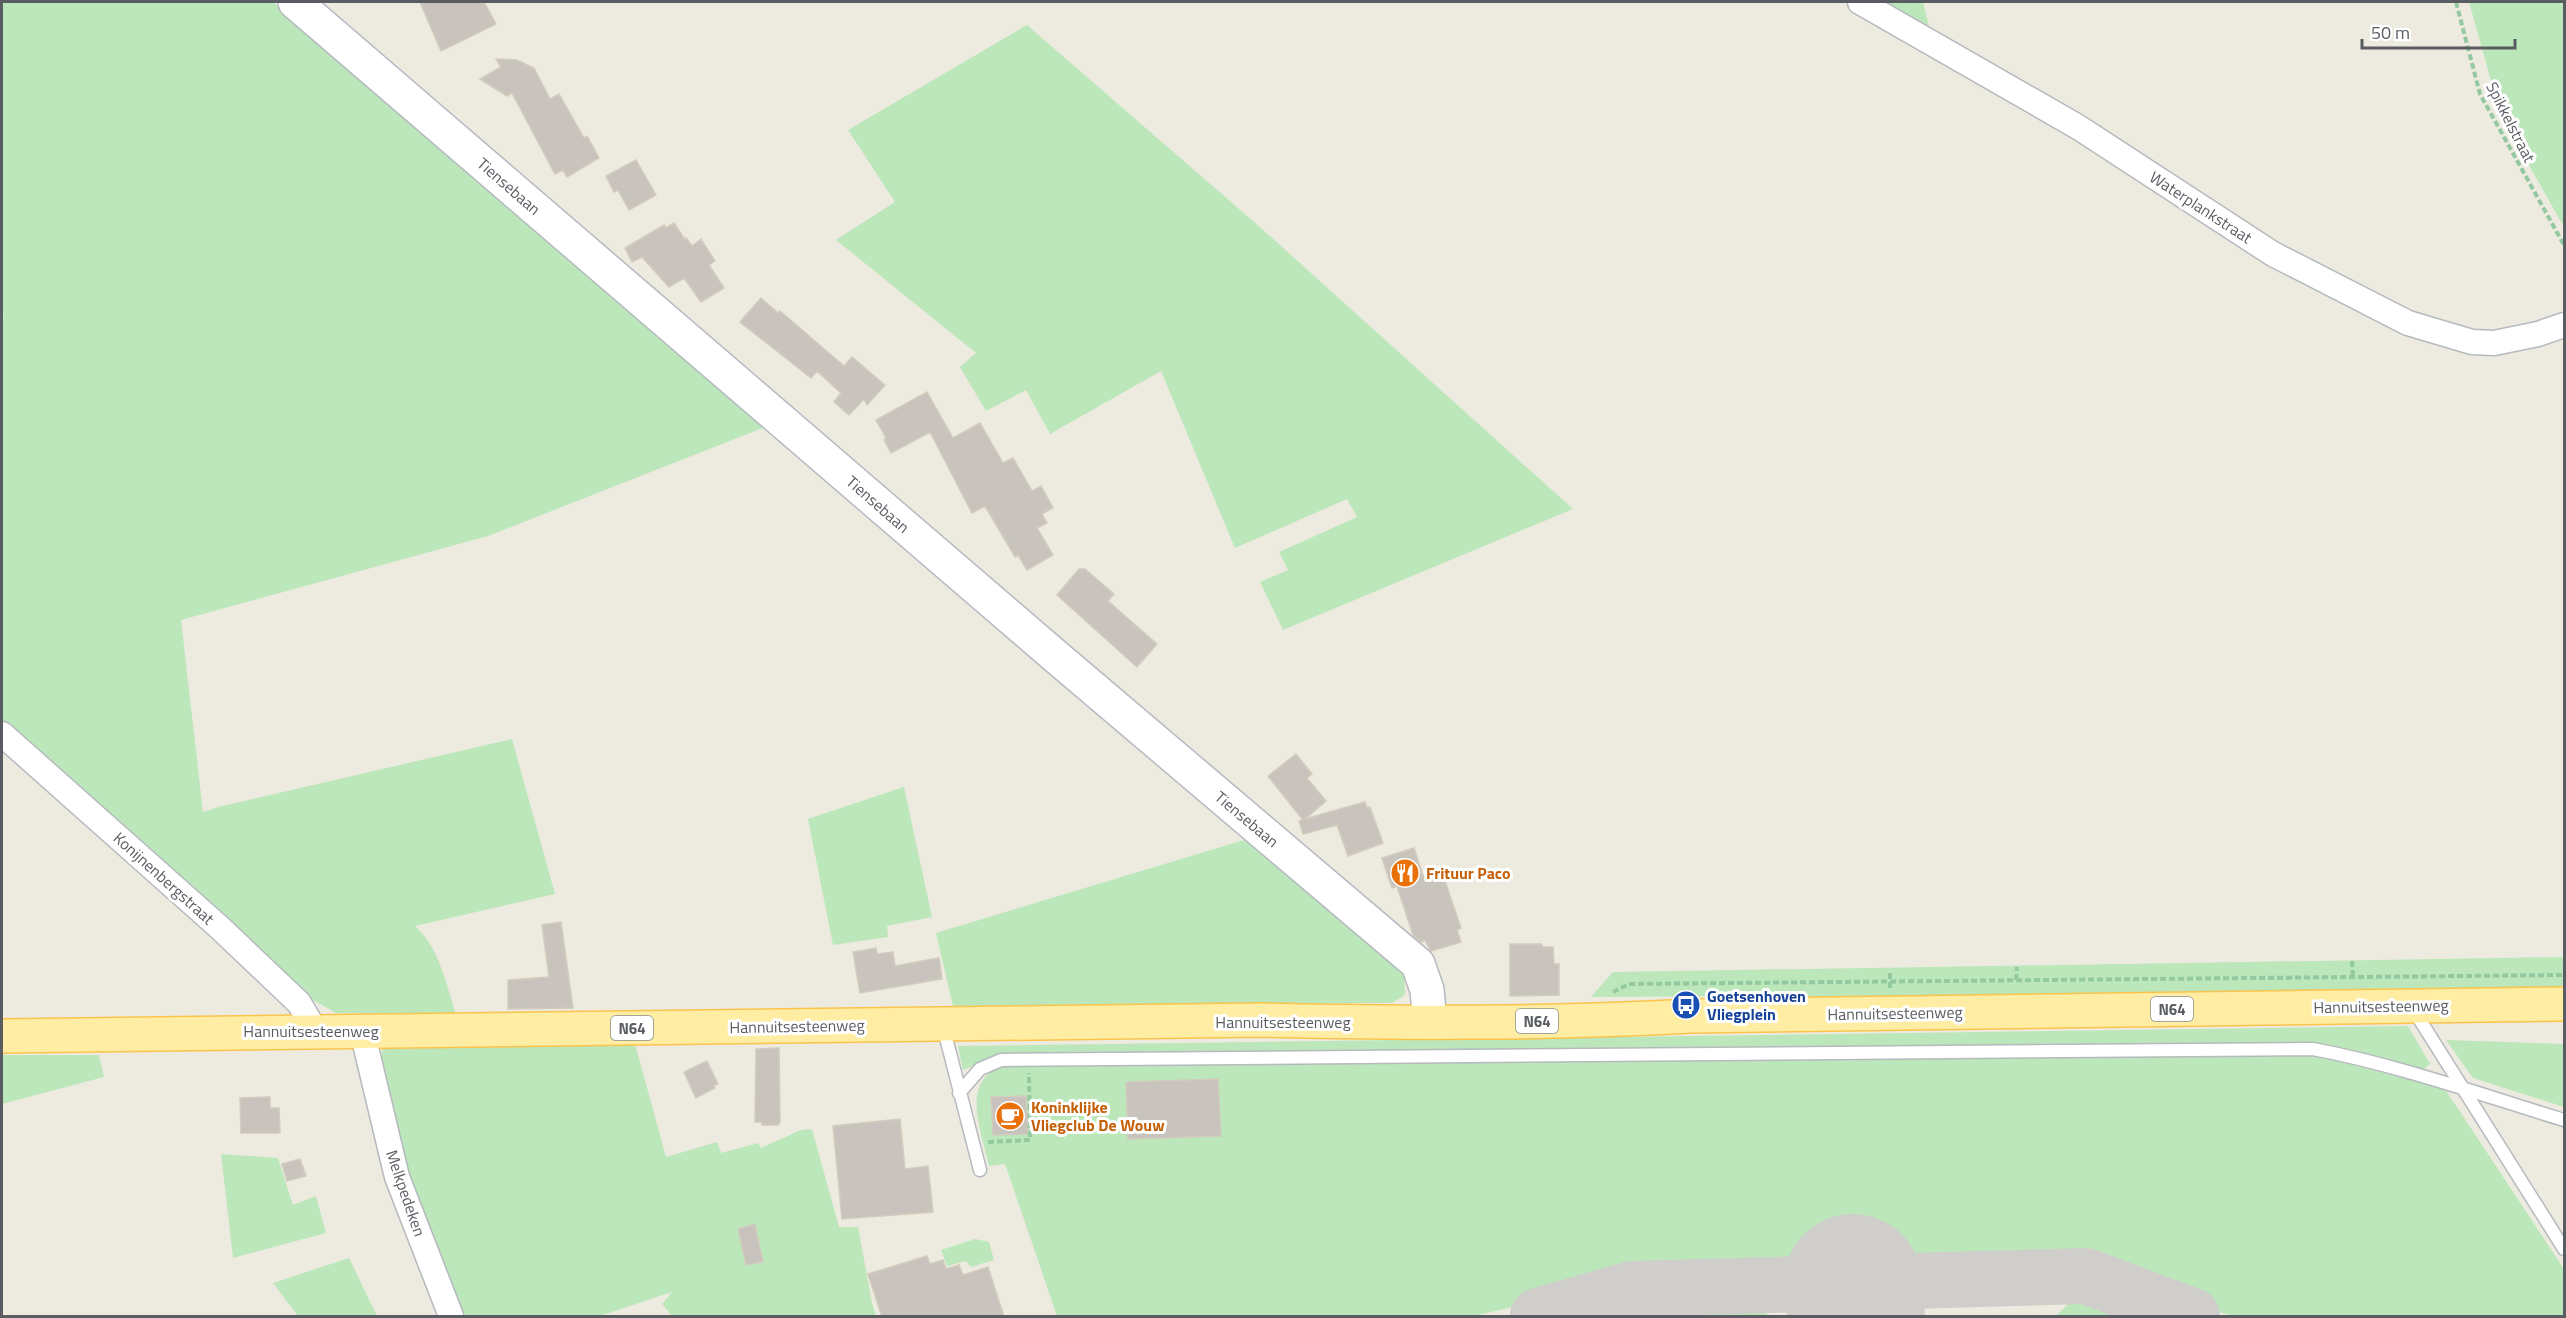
<svg xmlns="http://www.w3.org/2000/svg" width="2566" height="1318" font-family="'Titillium Web',sans-serif">
<rect width="100%" height="100%" fill="#edeae0"/>
<path fill="#bce7ba" d="M2,2H273L765,427L488,536L181,620L203,812L218,807L512,739L555,894L415,926C440,949 446,983 456,1015L336,1013L313,1000L127,830L2,720V320L4,318L2,310Z
M1874,2H1923L1931,34Z
M2469,2H2564V227L2510,132L2495,95Z
M1027,25L1261,228L1573,509L1283,630L1260,582L1288,570L1279,552L1357,517L1347,499L1235,548L1161,371L1050,434L1026,390L986,411L960,367L976,353L836,240L895,202L848,130Z
M904,787L932,917L887,926L888,937L833,945L808,819Z
M1244,840L1404,971L1405,995L1392,1003L953,1006L936,933Z
M2564,957V992L1778,1002L1747,996L1591,997L1613,972Z
M2408,1026L2430,1064L2420,1072L2314,1045L1005,1054L963,1070L958,1046Z
M2446,1040L2564,1044V1107L2473,1078Z
M635,1044L666,1157L717,1142L721,1153L758,1143L761,1148L801,1130L812,1129L839,1227H858L872,1303L876,1316H672L662,1304L672,1292L600,1316H461C443,1271 367,1086 383,1049Z
M2,1055H99L104,1077L2,1104Z
M2314,1055L2438,1087L2447,1092L2564,1269V1316H2231L2074,1259L2042,1255H2011L1625,1282L1473,1316H1057L1005,1164L989,1166C982,1133 958,1078 1005,1066Z
M221,1154L278,1158L293,1205L316,1196L326,1233L233,1258Z
M975,1239L989,1242L994,1260L971,1267L966,1261L947,1266L941,1250Z
M349,1258L377,1316H298L273,1283Z
M2083,1289L2157,1316H2050H2056Z
M1729,1302L1747,1305L1771,1316H1592L1625,1308Z"/>
<g fill="none" stroke-linecap="round" stroke-linejoin="round">
<path stroke="#d0ceca" stroke-width="56" d="M1538,1316L1632,1289L2086,1276L2192,1316"/>
<path stroke="#d0ceca" stroke-width="138" d="M1853,1283L1856,1316"/>
</g>
<path fill="#c8c4bd" stroke="#d2cbbe" stroke-width="1.5" d="M420,2H484L496,24L441,51Z
M496,59L517,60L534,68L550,99L559,94L584,138L587,136L599,158L567,177L563,170L555,174L512,93L507,96L480,79L501,67Z
M636,160L656,195L629,210L618,190L614,192L606,176Z
M674,223L685,240L686,238L692,246L701,239L715,261L709,265L724,288L701,302L684,278L669,287L642,257L632,262L625,248L664,225L666,228Z
M761,298L778,313L780,311L844,366L852,357L885,385L867,405L864,399L849,415L834,402L841,393L817,371L811,378L740,322Z
M927,392L953,438L980,423L1003,463L1013,458L1032,491L1041,486L1053,508L1042,514L1047,523L1037,528L1053,555L1027,570L1018,555L1015,557L985,506L972,513L930,432L891,453L884,440L886,438L876,420Z
M1079,569H1085L1114,594L1108,601L1157,644L1137,667L1057,595Z
M1296,754L1312,774L1307,778L1326,801L1305,819L1365,802L1367,808L1370,807L1383,843L1348,856L1337,825L1303,834L1299,821L1303,820L1268,776Z
M1414,848L1423,876L1442,872L1461,928L1457,930L1461,942L1431,951L1425,940L1421,942L1413,935L1397,886L1392,888L1382,858Z
M561,922L573,1008L508,1009V980L549,977L542,925Z
M1510,944H1541L1543,947H1553L1554,964H1559V995L1510,996Z
M876,948L877,954L893,952L895,966L939,958L942,979L860,993L853,952Z
M779,1048L780,1122L778,1125H762V1122H755L756,1049Z
M707,1061L718,1084L714,1085L715,1088L696,1098L684,1072Z
M1218,1079L1221,1136L1128,1139L1126,1082Z
M1026,1096L1028,1134L993,1135L991,1097Z
M270,1097V1108H279L280,1133H241L240,1098Z
M900,1119L905,1169L928,1166L933,1212L842,1219L833,1126Z
M300,1159L306,1176L287,1181L282,1164Z
M755,1224L763,1262L746,1265L738,1229Z
M927,1256L930,1264L943,1260L946,1269L959,1265L963,1275L988,1267L1004,1317H882L868,1274Z"/>
<g fill="none" stroke-linecap="round" stroke-linejoin="round">
<g stroke="#b6b9be" stroke-width="15">
<path id="lane" d="M2413,1009L2564,1249
M943,1026L980,1170
M959,1093L980,1069L1001,1060L2313,1049C2398,1065 2482,1095 2564,1120"/>
</g>
<g stroke="#b6b9be" stroke-width="27">
<path id="street" d="M1860,2L2078,127L2273,254L2408,323L2472,342L2494,343L2538,334L2564,325
M2,734L219,927L299,1003L316,1032
M362,1031L397,1177L451,1316"/>
</g>
<g stroke="#b6bac0" stroke-width="36">
<path id="secondary" d="M295,2L1054,655L1418,964L1427,990L1430,1022"/>
</g>
<g stroke="#fbc34c" stroke-width="36">
<path id="primary" d="M2,1036L1262,1020C1405,1023 1548,1024 1691,1016L2564,1004"/>
</g>
<path stroke="#93c8a0" stroke-width="4" stroke-dasharray="6 3" stroke-linecap="butt" d="M2456,2L2480,94L2564,245
M2352,961L2353,979
M2016,980L2017,967
M1890,988V971
M1613,992L1629,984L2564,975
M988,1142L1030,1140L1029,1073"/>
<use href="#lane" stroke="#fff" stroke-width="12"/>
<use href="#street" stroke="#fff" stroke-width="24"/>
<use href="#secondary" stroke="#fff" stroke-width="33"/>
<use href="#primary" stroke="#ffeda3" stroke-width="33"/>
</g>
<defs>
<g id="restaurant-disc" transform="scale(1.5)"><circle r="9.5" fill="#e8710a" stroke="#fff"/><path d="M-5-6h1v4h1v-4h1v4h1v-4h1v5L-1.5 .5V6h-2V.5L-5-1ZM5-6V6H3V1.5H1.5Q1.5-4 5-6Z" fill="#fff"/></g>
<g id="bus-disc" transform="scale(1.5)"><circle r="9.5" fill="#1a4fb4" stroke="#fff"/><path d="M-5-6H5V4H4V6H2V4H-2V6H-4V4H-5ZM-3.5-4V0h7V-4ZM-3.5 1.2v1.5H-2V1.2ZM2 1.2v1.5H3.5V1.2Z" fill="#fff"/></g>
<g id="cafe-disc" transform="scale(1.5)"><circle r="9.5" fill="#e8710a" stroke="#fff"/><path d="M-5.5-4.5H6V0H3Q3 3.5 0 3.5H-2.5Q-5.5 3.5-5.5 0ZM3-3.2v2h1.7v-2ZM-6 4.5H4V6H-6Z" fill="#fff"/></g>
</defs>
<g fill-rule="evenodd">
<use href="#restaurant-disc" x="1405" y="873"/>
<use href="#bus-disc" x="1686" y="1005"/>
<use href="#cafe-disc" x="1010" y="1116"/>
</g>
<g text-anchor="middle" dominant-baseline="central" stroke-width="6" stroke-linejoin="round" paint-order="stroke">
<g fill="#fff" stroke="#8b8e91" stroke-width="1.5">
<rect x="2151" y="997" width="42" height="24" rx="4.5"/>
<rect x="1516" y="1009" width="42" height="24" rx="4.5"/>
<rect x="611" y="1016" width="42" height="24" rx="4.5"/>
</g>
<g font-size="15" font-weight="bold" fill="#595d62">
<text x="2172" y="1009">N64</text>
<text x="1537" y="1021">N64</text>
<text x="632" y="1028">N64</text>
</g>
<g font-size="16" fill="#595d62" stroke="#fff">
<text transform="translate(2511 122) rotate(63)">Spikkelstraat</text>
<text transform="translate(509 186) rotate(41)">Tiensebaan</text>
<text transform="translate(2201 207) rotate(33)">Waterplankstraat</text>
<text transform="translate(878 504) rotate(41)">Tiensebaan</text>
<text transform="translate(1247 819) rotate(40)">Tiensebaan</text>
<text transform="translate(164 878) rotate(42)">Konijnenbergstraat</text>
<text transform="translate(2381 1006) rotate(-1)">Hannuitsesteenweg</text>
<text transform="translate(1895 1013) rotate(-1)">Hannuitsesteenweg</text>
<text x="1283" y="1022">Hannuitsesteenweg</text>
<text transform="translate(797 1026) rotate(-1)">Hannuitsesteenweg</text>
<text x="311" y="1031">Hannuitsesteenweg</text>
<text transform="translate(406 1193) rotate(71)">Melkpedeken</text>
</g>
<g font-size="16" font-weight="bold" fill="#c56008" stroke="#fff" text-anchor="start">
<text x="1426" y="873">Frituur Paco</text>
<text x="1031" y="1107">Koninklijke<tspan x="1031" dy="18">Vliegclub De Wouw</tspan></text>
</g>
<g font-size="16" font-weight="bold" fill="#164399" stroke="#fff" text-anchor="start">
<text x="1707" y="996">Goetsenhoven<tspan x="1707" dy="18">Vliegplein</tspan></text>
</g>
</g>
<rect width="2566" height="1318" fill="none" stroke="#595d62" stroke-width="6"/>
<path d="M2362 39v9h153v-9" fill="none" stroke="#595d62" stroke-width="3"/>
<text x="2371" y="39" font-size="18" fill="#595d62" stroke="#ffffff" stroke-width="4.5" paint-order="stroke">50 m</text>
</svg>
